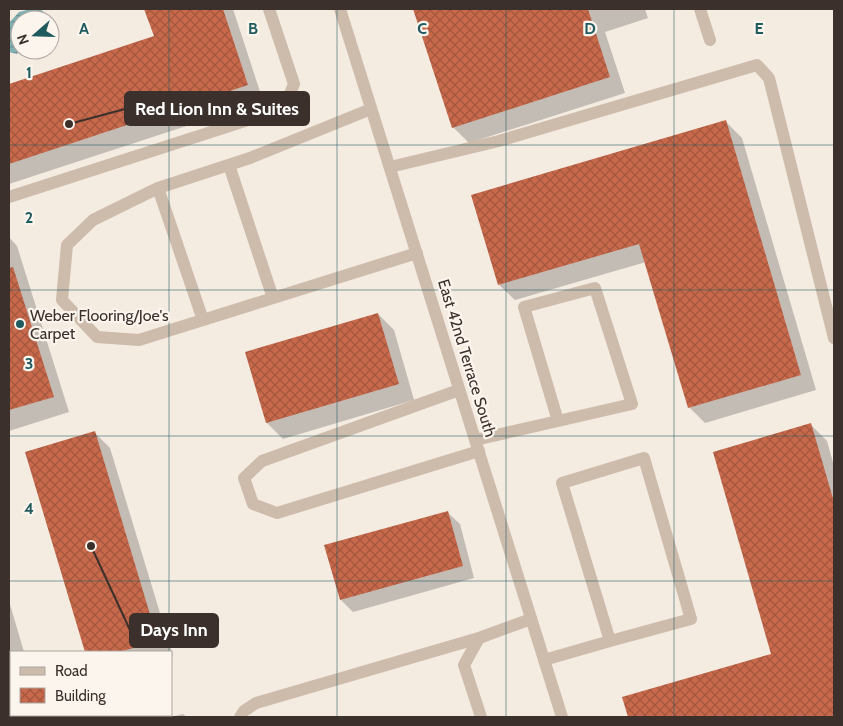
<svg xmlns="http://www.w3.org/2000/svg" width="843" height="726" font-family="Cabin,sans-serif">
<defs>
<pattern id="water-rules" width="6" height="5" patternUnits="userSpaceOnUse" patternTransform="scale(1.25)"><rect width="6" height="5" fill="#7fb0b2"/><path d="M0 2.5h6" fill="none" stroke="#699091"/></pattern>
<pattern id="building-cross-hatch" width="8" height="8" patternUnits="userSpaceOnUse" patternTransform="scale(1.25)"><rect width="8" height="8" fill="#c8694b"/><path d="M0 0l8 8M0 8l8-8" fill="none" stroke="#a4573f"/></pattern>
</defs>
<rect width="100%" height="100%" fill="#f4ebe1"/>
<path fill="url(#water-rules)" d="M31,9H40L51,18L50,20H20V50L17,54L9,52V23L19,12Z"/>
<path fill="#0003" d="M146,9H233L263,101L9,184V86L155,37Z
M426,9H645L648,18L605,32L625,93L469,143L453,127L416,12Z
M726,122L742,138L816,390L705,423L689,407L646,262L515,300L499,285Z
M9,237L17,246L69,412L9,431Z
M378,314L394,330L414,400L283,439L267,423L247,353Z
M811,425L827,441L834,466V717H630L624,698L773,655Z
M94,432L110,448L173,656L171,657V652H86L26,452Z
M447,512L460,524L474,578L353,612L341,600Z
M9,601L24,652H11V709L9,710Z
M183,714L187,717H171Z"/>
<path fill="url(#building-cross-hatch)" d="M144,9H223L248,85L9,164V84L154,36Z
M413,9H588L610,77L452,128Z
M726,120L801,375L688,408L639,244L498,285L471,195Z
M13,267L54,397L9,410V268Z
M378,313L399,384L266,423L245,352Z
M811,423L834,502V717H628L622,697L771,654L713,452Z
M95,431L158,641L119,652H85L25,452Z
M448,511L463,566L340,600L324,545Z"/>
<g fill="none" stroke-linecap="round" stroke-linejoin="round">
<path stroke="#cdbbac" stroke-width="12" d="M700,9L710,40
M371,109L250,158L158,188L93,220L67,245L62,300L97,337L139,340L417,253
M229,165L273,298
M390,167L499,141L757,65L769,78L834,338
M158,188L203,320
M9,197L270,113L286,103L294,84L269,9
M459,390L262,461L244,478L253,504L277,513L479,451
M475,440L558,421L524,307L595,288L632,404L558,421
M544,660L610,641L562,483L644,458L691,619L610,641
M240,717L244,711L256,703L479,638
M481,717L464,665L479,638L531,619"/>
<path stroke="#cdbbac" stroke-width="12" d="M340,9L562,717"/>
</g>
<path fill="none" stroke="#1f5a5e" stroke-width="1" stroke-opacity="0.55" d="M169,9V652M337,9V717M506,9V717M674,9V717M9,145H834M9,290H834M9,436H834M9,581H834M169,715V717"/>
<circle fill="#1f5a5e" stroke="#fbf5ee" stroke-width="2" cx="20" cy="324" r="5"/>
<g text-anchor="middle" dominant-baseline="central" stroke-width="4.5" stroke-linejoin="round" paint-order="stroke">
<g font-size="16" fill="#3b302b" stroke="#fbf5ee" text-anchor="start">
<text x="30" y="315">Weber Flooring/Joe's<tspan x="30" dy="18">Carpet</tspan></text>
</g>
<g font-size="16" fill="#3b302b" stroke="#fbf5ee">
<text transform="translate(467 358) rotate(73)">East 42nd Terrace South</text>
</g>
</g>
<g font-size="16" text-anchor="middle" font-weight="bold" fill="#1f5a5e" stroke="#fbf5ee" stroke-width="4.5" stroke-linejoin="round" paint-order="stroke">
<text x="84" y="34">A</text>
<text x="253" y="34">B</text>
<text x="422" y="34">C</text>
<text x="590" y="34">D</text>
<text x="759" y="34">E</text>
<text x="29" y="78">1</text>
<text x="29" y="223">2</text>
<text x="29" y="369">3</text>
<text x="29" y="514">4</text>
</g>
<path fill="none" stroke="#3b302b" stroke-width="2" d="M69 124L125 109M91 546L130 630"/>
<g fill="#3b302b" stroke="#fbf5ee" stroke-width="2">
<circle cx="69" cy="124" r="5"/>
<circle cx="91" cy="546" r="5"/>
</g>
<g fill="#3b302b" stroke="#3b302b" stroke-width="2">
<rect x="125" y="92" width="184" height="33" rx="5"/>
<rect x="130" y="614" width="88" height="33" rx="5"/>
</g>
<g font-size="18" text-anchor="middle" font-weight="bold" fill="#fff">
<text x="217" y="115">Red Lion Inn &amp; Suites</text>
<text x="174" y="636">Days Inn</text>
</g>
<rect width="843" height="726" fill="none" stroke="#3b302b" stroke-width="20"/>
<rect x="10" y="651" width="162" height="65" fill="#fbf5ee" stroke="#aea6a0"/>
<rect x="20" y="667" width="25" height="8" fill="#cdbbac" stroke="#aea6a0"/>
<text x="55" y="676" font-size="15" fill="#3b302b">Road</text>
<rect x="20" y="688" width="25" height="15" fill="url(#building-cross-hatch)" stroke="#aea6a0"/>
<text x="55" y="701" font-size="15" fill="#3b302b">Building</text>
<g transform="translate(35 35) rotate(250)"><circle r="24" fill="#fbf5ee" stroke="#aea6a0"/>
<path d="M0-4L9 19L0 12L-9 19Z" fill="#1f5a5e"/>
<text y="-8" font-size="14" font-weight="bold" text-anchor="middle" fill="#3b302b">N</text>
</g>
</svg>
